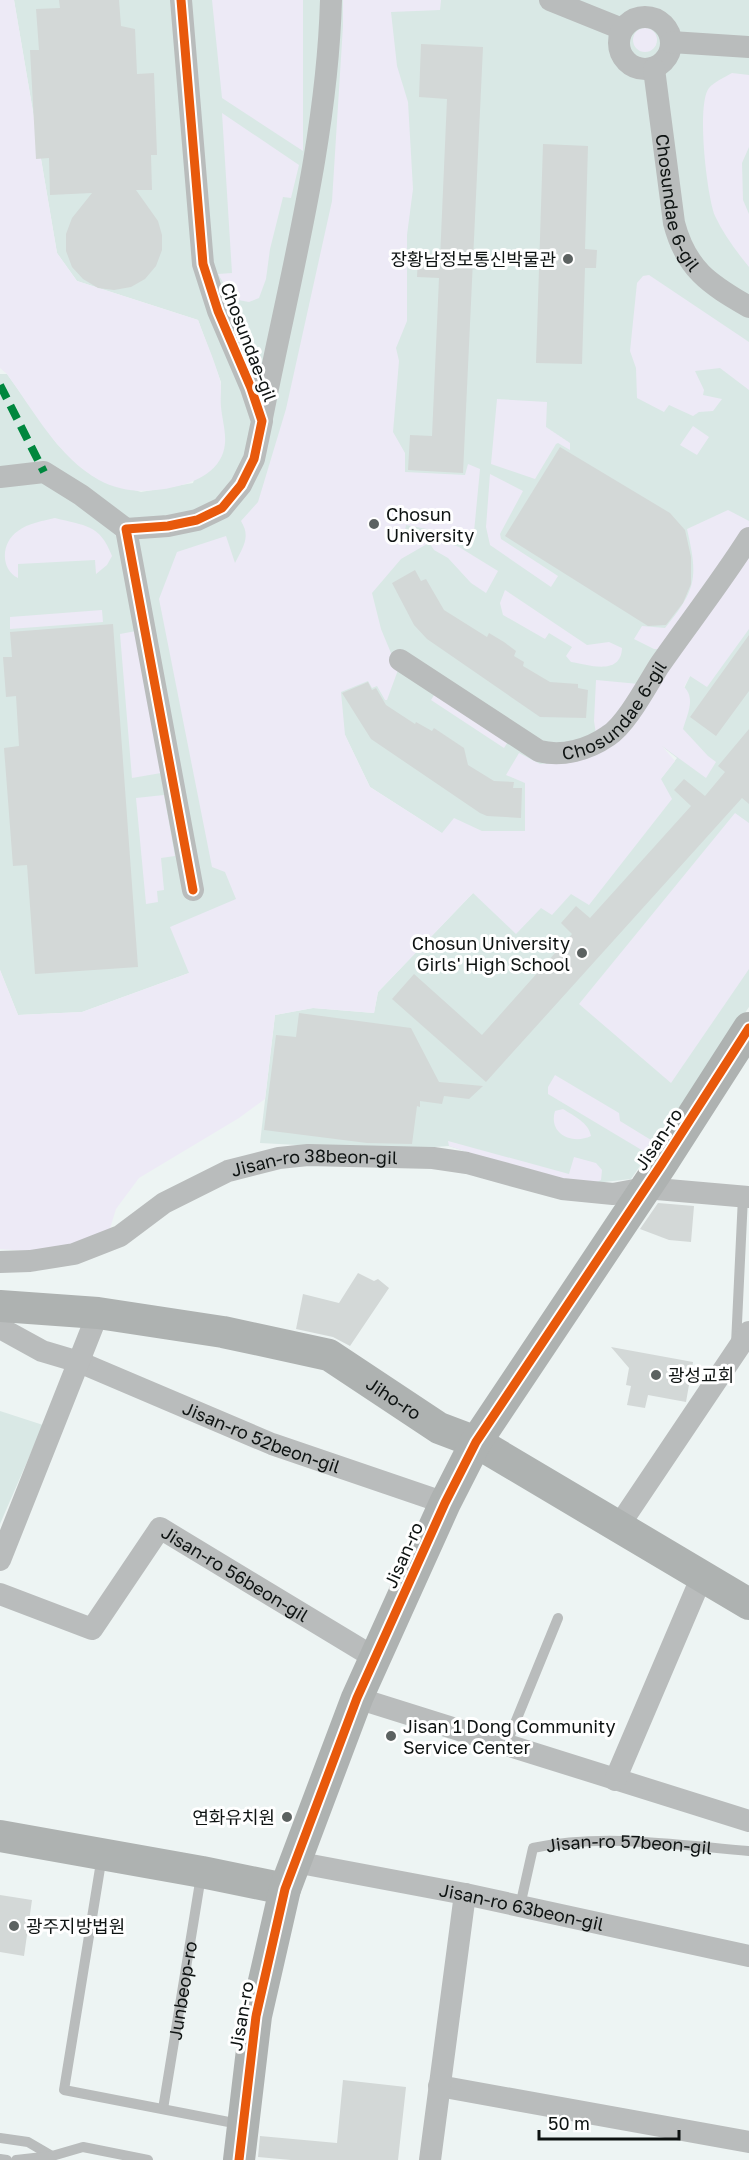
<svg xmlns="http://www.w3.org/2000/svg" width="749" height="2160" font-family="'Golos Text','Noto Sans KR',sans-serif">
<rect width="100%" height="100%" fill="#edf4f3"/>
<path fill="#d9e8e5" d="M14,0H749V555L525,848L457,843L370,787L345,735L272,883L189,973L82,1012L18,1015L0,970V374H7L57,444L79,465L98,479L141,492L193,483L220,396L221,382L198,320L77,281L57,253Z
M749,599V1007L631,1179L595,1183L541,1176L449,1146L392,1150L260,1143L275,1015L313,1008L374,1013L378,992L473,893L576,887L677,758L658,743L690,676Z
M0,1411L43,1425L0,1524Z"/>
<path fill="#edeaf6" d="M0,0H14L57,253L77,281L198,320C205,339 214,359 220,380C222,388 220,398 221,407C222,418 226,432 225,443C223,470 197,482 174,487C148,493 123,493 99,480C59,458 33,410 7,374L0,368Z
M212,0H303V151L222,98Z
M343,0H441L440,10L391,12L397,66L408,102L413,189L407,235V321L396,348L399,361L393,432L405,453V472L465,475L468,464L480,469L474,532L458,535L406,525L405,531L420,534L427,544L401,559L372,593L381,629L398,670L387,700H385L377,686L372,688L368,681L341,692L345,735L370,787L442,833L454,818L482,831H525V783L506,775L519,753L540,764L578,761L749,555V629L707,687L690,676L684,687C696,698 687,715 683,729L708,756L716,762L706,778L662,746L675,761L661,779L672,799L589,905L571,894L552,915L541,908L516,934L473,893L378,992L374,1013L313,1008L275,1015L265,1099L239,1118L139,1178L116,1209L108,1235L41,1252L0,1249V970L18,1015L82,1012L189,973L170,927L236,899L225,872L212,867L159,599L177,552L226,536L235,563C243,547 251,537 241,521L258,502L286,409L332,201L343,26Z
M633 40a12 12 0 1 1 24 0a12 12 0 1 1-24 0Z
M732,73L749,75V147L742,163L743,200L749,214V267C736,251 724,235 715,216C707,197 696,104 709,88C714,82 725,77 732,73Z
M222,113L299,165L291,198L283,197L270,249L266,279L259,298L249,302L233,299L218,274L232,273Z
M649,275L749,342V390L720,368L695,371L704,390L703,395L722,399L713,411L699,412L693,416L669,405L664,412L637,398L636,368L630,351L637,283L643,276Z
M497,399L547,402L546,427L570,443V450L558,443L556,444L535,479L491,464Z
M693,426L709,437L697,455L680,445Z
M490,474L523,491L500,534L501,539L558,576L551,587L490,545L486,527Z
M728,510L749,521V529L659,649H654L634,639L642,626L665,628C697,589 698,577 687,529Z
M55,518C85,526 100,524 112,556L107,565L96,574L95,560L18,564V578C0,569 1,542 18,531C28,523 43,521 55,518Z
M424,535L459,547L498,571L486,593L471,583L448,558L434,550Z
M505,590L587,645L609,642L622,648C621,676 589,665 571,662L566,656L572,647L549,633L545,639L503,615L500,603Z
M102,610L103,622L10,629V617Z
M136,631L161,773L132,778L120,634Z
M596,680L639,684L611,726L596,734L594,721Z
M436,692L509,740L504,748L431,700Z
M164,795L175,856L161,858L164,890L157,891L158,902L146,904L136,798Z
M735,813L749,823V969L671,1083L579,1004Z
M555,1075L619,1113L620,1121L651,1140L645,1152L548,1094V1087Z
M563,1109C574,1116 589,1123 591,1136C572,1145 548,1134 555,1111Z
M448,1141L569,1174L574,1157L596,1163L602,1170L601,1180L595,1183L541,1176L449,1146Z"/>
<path fill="#d3d8d7" d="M59,0H119L121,26L135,29L137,74L154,73L157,155H151L152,190H136L158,221L162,235V250L156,266L145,279L131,287L114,290L98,288L83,279L72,267L66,251V234L72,218L92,193L50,195L49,158L36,159L30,50H39L36,9L60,8Z
M421,44L483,47L463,473L408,470L410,435L432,436L439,278L417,277L418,258L440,259L447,99L419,97Z
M543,144L588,146L585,249L597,250L596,268H585L582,364L536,363Z
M560,447L670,513L685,530L691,557V584L683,603L666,625L648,626L505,536Z
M415,570L421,581L426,579L444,610L487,637L489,633L504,642L516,651L514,656L524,662L523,666L550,682L578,684V688L588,690L586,718L540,717L427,639L414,625L392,583Z
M113,624L138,967L35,974L27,865L13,866L4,748L19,746L16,696L6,697L3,657H12L10,632Z
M749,635V691L716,736L690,717Z
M368,682L372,690L376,688L386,705L415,724L416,722L432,731L434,728L464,748L468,765L494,781L514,782L513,788H522L521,818L487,816L480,813L371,739L342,693Z
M749,729V804L742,798L486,1082L392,999L414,974L482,1035L572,934L561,923L576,906L590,918L691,806L674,790L684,779L705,796L725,772L718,766Z
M299,1013L411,1028L439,1082L483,1086L469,1099L444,1096L442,1104L420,1101V1107L417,1106L412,1144L367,1143L264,1130L276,1035L296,1037Z
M658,1203L694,1206L691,1242L669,1240L640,1229Z
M358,1273L374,1281L378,1279L389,1288L350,1346L333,1337L296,1329L303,1294L339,1303Z
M611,1347L693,1362L686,1402L648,1395L645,1408L627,1405L631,1386L626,1385L629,1368Z
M0,1895L32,1900L24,1956L0,1952Z
M343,2080L406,2087L398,2160H291L258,2157L260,2136L337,2143Z"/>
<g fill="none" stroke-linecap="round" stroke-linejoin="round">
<g stroke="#b9bcbc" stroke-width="10">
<path d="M736,1344L743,1197"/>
<path d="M506,1745L558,1618"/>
<path d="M102,1856L64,2090L239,2124"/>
<path id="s1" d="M520,1906L533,1848C604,1833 677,1845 749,1851"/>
<path id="s2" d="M163,2109L201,1876"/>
<path d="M0,2138L28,2142L52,2156"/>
<path d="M0,2159L7,2160"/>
<path d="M16,2160L52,2156L83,2147L148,2160"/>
</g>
<g stroke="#b9bcbc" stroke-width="22">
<path d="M181,0L203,264L218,311L251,388L262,421L254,459L241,485L222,508L197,520L168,526L126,529L193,890"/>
<path d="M550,0L622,29"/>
<circle cx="645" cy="43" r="26"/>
<path d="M671,42L749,47"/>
<path id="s3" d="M654,69L674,223C686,269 709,284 749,307"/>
<path d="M262,418C289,280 327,142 331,0"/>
<path d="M0,477L44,472L81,495L126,529"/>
<path id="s4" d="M400,660L539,751C562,757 588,750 608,736C626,725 647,685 659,666C689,623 721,582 749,538"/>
<path id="s5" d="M0,1262L30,1261L74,1254L120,1236L164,1203L228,1171L279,1158L308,1155L433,1158L467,1163L562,1189L613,1194L645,1188L749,1197"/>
<path id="s6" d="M0,1328L42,1351L79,1362L272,1444L445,1503"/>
<path d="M618,1527L749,1332"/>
<path d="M0,1560L98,1313"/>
<path id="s7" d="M0,1594L92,1629L160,1528L375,1658"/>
<path d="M357,1698L749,1821"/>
<path d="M615,1780L702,1576"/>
<path id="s8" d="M295,1862L465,1894L749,1956"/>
<path d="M439,2086L749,2142"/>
<path d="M430,2160L465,1894"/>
</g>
<g stroke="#aeb2b1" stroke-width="32">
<path id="s9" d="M0,1306L98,1313L223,1332L329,1355L439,1428L476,1442L749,1604"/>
<path d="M0,1836L202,1872L285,1889"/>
<path d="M239,2160L256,2016L285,1889L357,1698L445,1503L476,1442L661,1165L749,1028"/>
</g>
<path stroke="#00873e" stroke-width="8" stroke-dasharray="15 8" stroke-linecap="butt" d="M0,385L44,472"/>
<g stroke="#fff" stroke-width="13">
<path id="cycleway" d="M181,0L203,264L218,311L251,388L262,421L254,459L241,485L222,508L197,520L168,526L126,529L193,890
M239,2160L256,2016L285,1889L357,1698L445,1503L476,1442L661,1165L749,1028"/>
</g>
<use href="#cycleway" stroke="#e8590c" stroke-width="9"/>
</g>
<g fill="#5c6261" stroke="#fff" stroke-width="2">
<circle cx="568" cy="259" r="6"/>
<circle cx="374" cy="524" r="6"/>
<circle cx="582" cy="953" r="6"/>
<circle cx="656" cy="1375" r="6"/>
<circle cx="391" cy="1736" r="6"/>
<circle cx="287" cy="1817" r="6"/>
<circle cx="14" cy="1926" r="6"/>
</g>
<g text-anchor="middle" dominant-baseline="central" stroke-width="6" stroke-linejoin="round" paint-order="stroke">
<g font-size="18" fill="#0e1312" stroke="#fff">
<text stroke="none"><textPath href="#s3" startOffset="136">Chosundae 6-gil</textPath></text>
<text transform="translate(249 342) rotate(69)">Chosundae-gil</text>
<text stroke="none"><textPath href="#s4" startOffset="260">Chosundae 6-gil</textPath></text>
<text transform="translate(658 1139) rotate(-56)">Jisan-ro</text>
<text stroke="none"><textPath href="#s5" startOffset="338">Jisan-ro 38beon-gil</textPath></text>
<text stroke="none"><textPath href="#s9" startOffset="411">Jiho-ro</textPath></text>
<text stroke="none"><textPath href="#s6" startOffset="284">Jisan-ro 52beon-gil</textPath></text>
<text transform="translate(403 1555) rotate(-66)">Jisan-ro</text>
<text stroke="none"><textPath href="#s7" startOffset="308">Jisan-ro 56beon-gil</textPath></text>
<text stroke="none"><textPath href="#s1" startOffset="156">Jisan-ro 57beon-gil</textPath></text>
<text stroke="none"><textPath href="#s8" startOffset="231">Jisan-ro 63beon-gil</textPath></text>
<text stroke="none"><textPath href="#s2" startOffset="120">Junbeop-ro</textPath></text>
<text transform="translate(241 2016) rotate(-80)">Jisan-ro</text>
</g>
<g font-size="18" fill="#0e1312" stroke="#fff" text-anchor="start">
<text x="556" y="259" text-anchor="end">장황남정보통신박물관</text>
<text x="386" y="514">Chosun<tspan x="386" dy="21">University</tspan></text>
<text x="570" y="943" text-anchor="end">Chosun University<tspan x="570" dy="21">Girls' High School</tspan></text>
<text x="668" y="1375">광성교회</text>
<text x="403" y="1726">Jisan 1 Dong Community<tspan x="403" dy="21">Service Center</tspan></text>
<text x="275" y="1817" text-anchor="end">연화유치원</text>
<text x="26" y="1926">광주지방법원</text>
</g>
</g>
<path d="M539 2130v9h140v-9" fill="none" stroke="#0e1312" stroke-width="3"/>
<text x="548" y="2130" font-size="18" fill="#0e1312" stroke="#ffffff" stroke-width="4.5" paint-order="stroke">50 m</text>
</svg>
